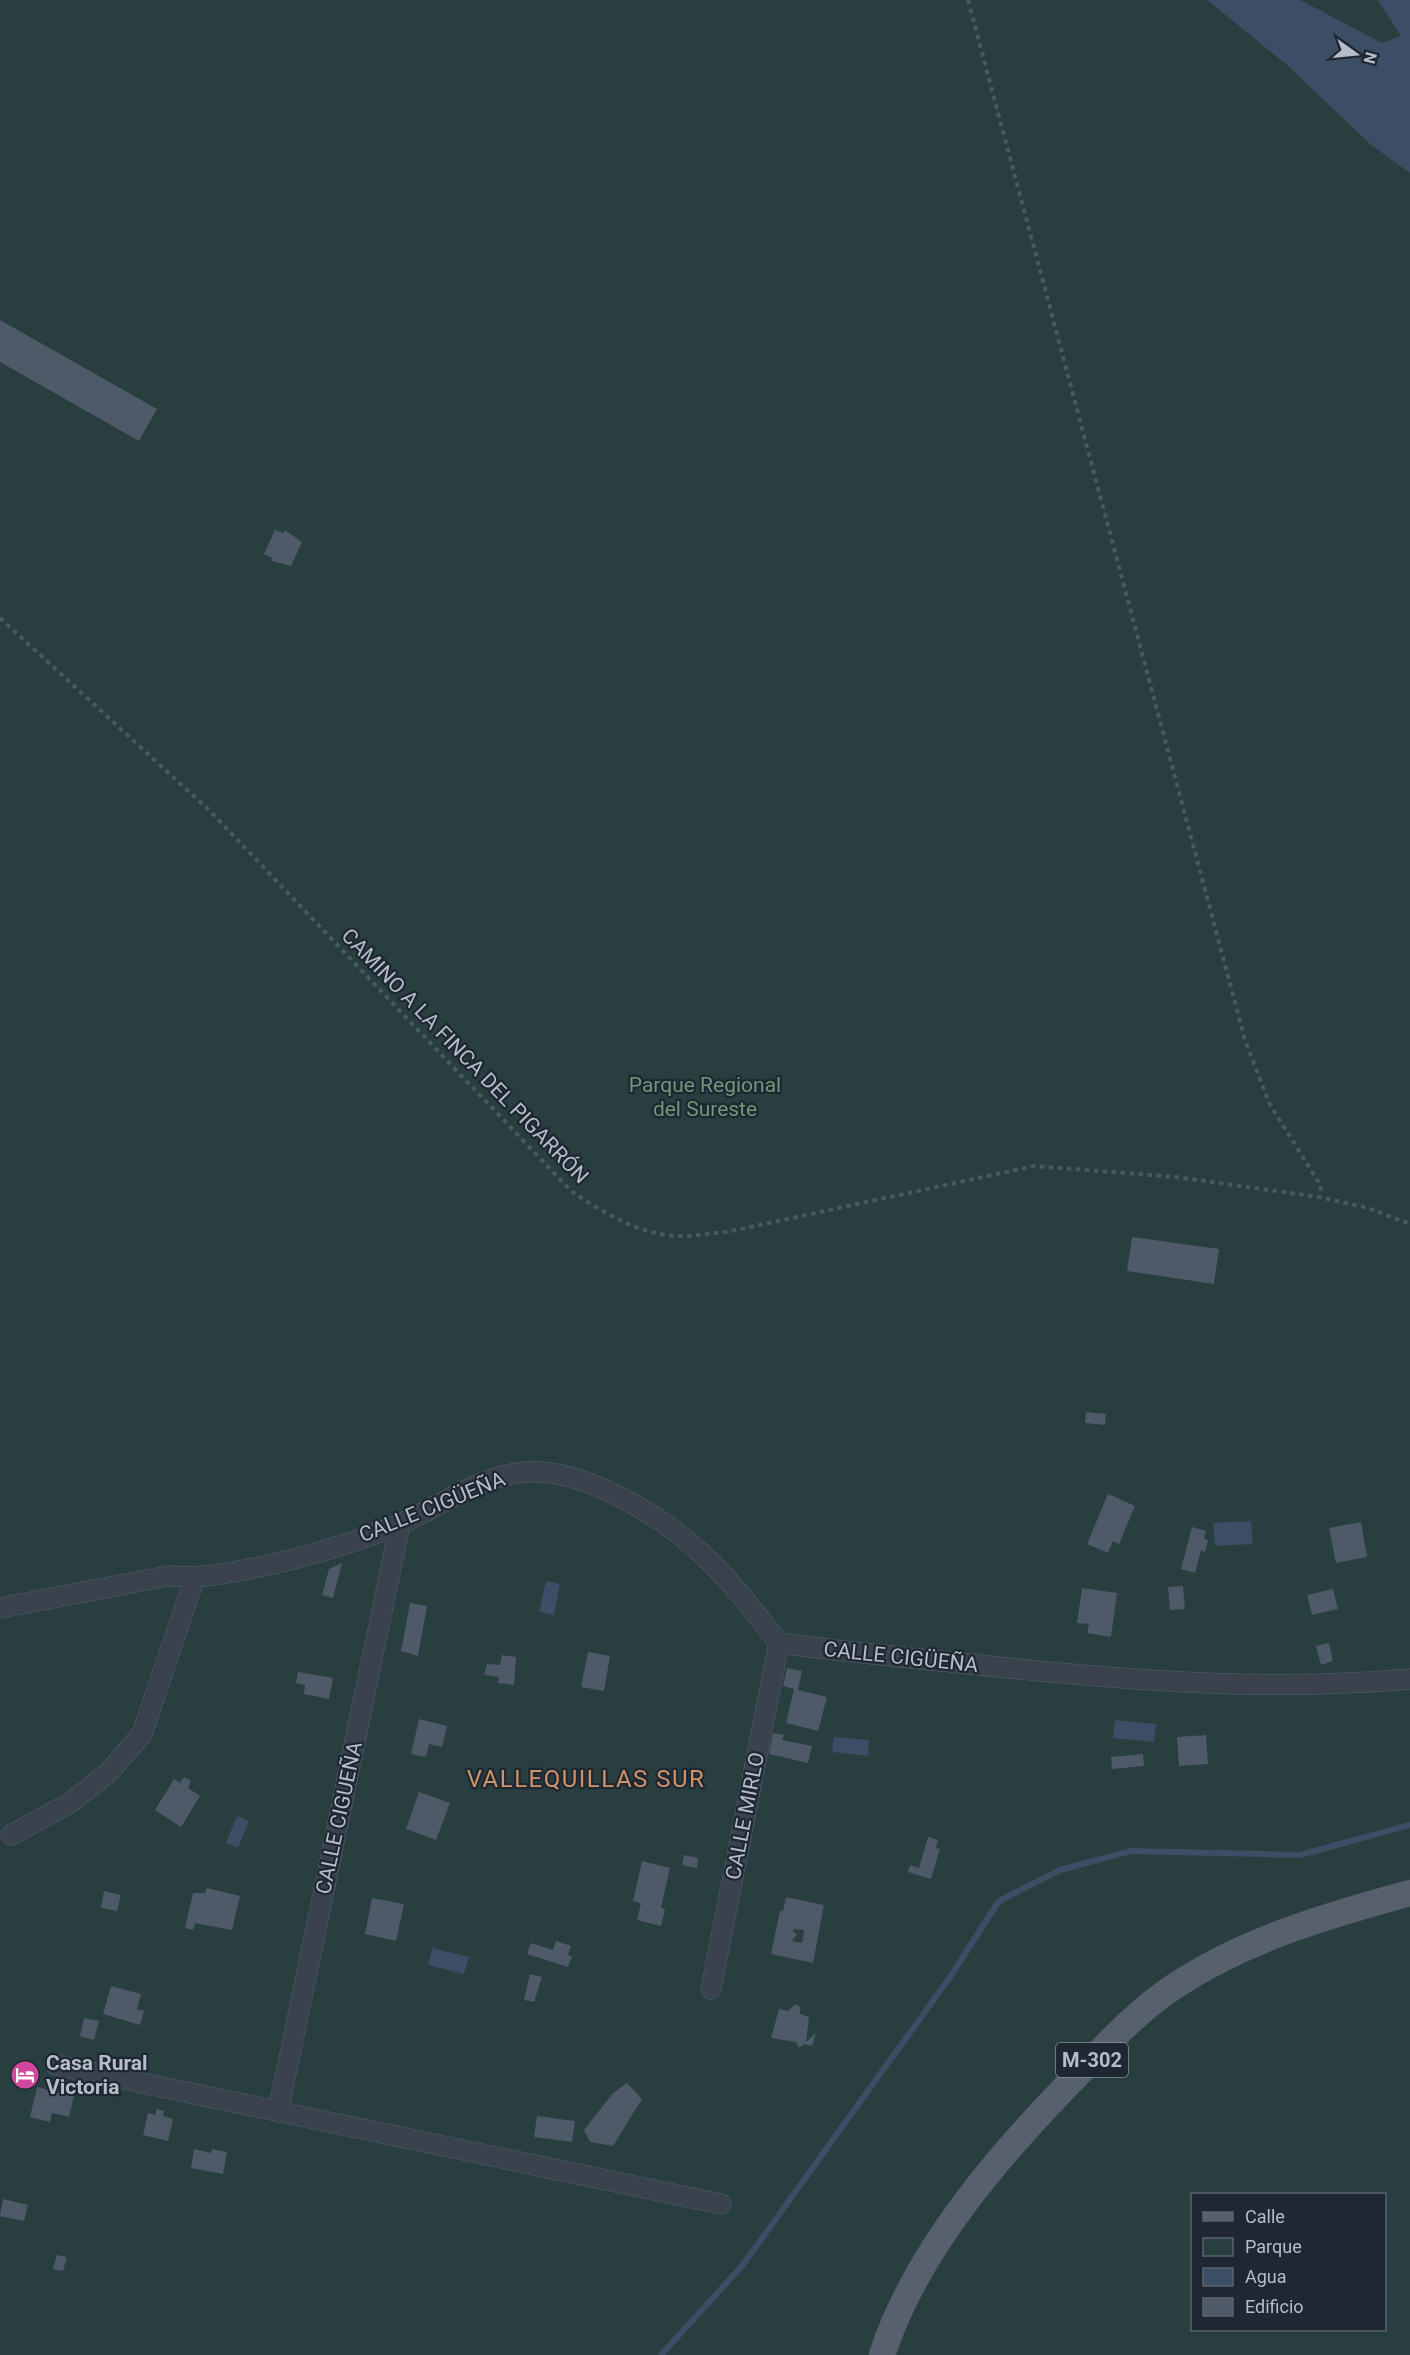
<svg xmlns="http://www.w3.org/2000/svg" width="1410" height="2355" font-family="Roboto,sans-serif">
<rect width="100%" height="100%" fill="#25303d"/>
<path fill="#283e3f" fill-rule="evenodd" d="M0,0H1410V2355H0ZM1192,2194H1384V2330H1192Z"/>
<path fill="#3c4e65" d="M1207,0H1300L1382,43L1401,36L1378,0H1410V173L1370,144L1287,65Z
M1251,1521L1253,1544L1215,1546L1213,1523Z
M546,1581L560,1584L554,1615L539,1612Z
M1115,1720L1156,1724L1154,1742L1113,1738Z
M834,1737L869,1740L868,1756L832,1752Z
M237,1816L249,1821L238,1848L226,1843Z
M432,1948L469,1957L464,1974L428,1965Z"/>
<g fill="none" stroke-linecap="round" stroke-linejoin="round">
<path stroke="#3c4e65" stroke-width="6" d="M661,2355L742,2266L950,1977L999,1901L1060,1870L1131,1851L1300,1855L1410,1825"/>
</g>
<path fill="#4e5a68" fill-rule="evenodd" d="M0,320L157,409L139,441L0,362Z
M275,530L283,533L285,530L302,542L291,566L271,561L272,558L264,554Z
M1132,1237L1219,1249L1214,1284L1127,1271Z
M1086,1412L1106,1414L1105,1425L1085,1423Z
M1108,1494L1135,1506L1119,1544L1113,1541L1108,1553L1087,1544Z
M1361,1522L1367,1557L1336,1563L1329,1528Z
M1192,1527L1206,1531L1204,1539L1208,1540L1205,1552L1201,1550L1195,1573L1181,1569Z
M342,1563L333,1598L322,1595L329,1569Z
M1183,1586L1185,1609L1170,1610L1168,1587Z
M1082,1588L1117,1593L1111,1637L1087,1633L1089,1624L1077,1623Z
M1333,1589L1338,1609L1312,1615L1307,1595Z
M410,1603L427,1606L418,1656L401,1651Z
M1329,1643L1333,1661L1321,1665L1316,1646Z
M588,1652L610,1656L604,1691L581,1687Z
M502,1655L516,1657L514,1685L498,1683L499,1677L484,1675L487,1664L500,1665Z
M787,1668L802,1671L798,1690L827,1697L818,1731L786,1723L794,1689L783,1686Z
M298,1672L333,1678L329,1699L304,1694L305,1685L296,1683Z
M419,1719L447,1726L442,1747L429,1744L426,1757L411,1754Z
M773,1733L784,1735L782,1740L812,1746L808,1763L769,1754Z
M1206,1735L1208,1764L1179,1766L1177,1737Z
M1143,1754L1144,1766L1112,1769L1111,1757Z
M184,1777L191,1781L188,1788L200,1796L181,1827L155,1810L174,1779L180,1783Z
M419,1792L450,1803L436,1840L406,1829Z
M928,1837L938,1840L936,1848L940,1849L931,1879L908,1872L910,1865L919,1868Z
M684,1855L698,1858L697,1868L682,1865Z
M642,1861L670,1868L661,1908L665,1909L661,1926L637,1920L641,1903L633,1901Z
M207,1888L240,1896L232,1930L195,1923L193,1930L185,1928L193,1893H205Z
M104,1891L121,1895L117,1911L101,1908Z
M786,1897L824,1905L813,1963L771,1954L780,1911H783ZM794,1929L804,1930L802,1943L792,1941L797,1934L793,1932Z
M372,1898L404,1904L396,1941L365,1934Z
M556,1941L571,1946L568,1955L572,1956L568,1967L527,1954L531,1943L553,1950Z
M530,1974L542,1977L534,2002L524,2000Z
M111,1986L141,1994L137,2009L144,2011L140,2025L103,2014Z
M795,2004L800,2007V2014L809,2017L806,2042L816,2033L812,2046L804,2044L799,2048L796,2042L771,2038L779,2009L788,2011Z
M84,2018L99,2021L94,2040L80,2036Z
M627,2083L642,2099L613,2146L590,2142L584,2130L613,2093Z
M37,2087L74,2096L69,2117L52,2113L50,2122L30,2117Z
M157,2109L164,2111L163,2116L173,2119L168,2141L143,2135L148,2113L155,2115Z
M537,2116L575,2121L572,2142L534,2137Z
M194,2149L211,2153L212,2149L227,2152L223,2174L191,2168Z
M3,2199L28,2205L24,2221L0,2216Z
M57,2255L67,2257L63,2271L53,2269Z"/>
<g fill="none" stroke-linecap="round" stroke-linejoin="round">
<g stroke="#57606b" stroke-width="21">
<path id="minor" d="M0,1608L168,1576L195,1577
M11,1835L70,1803L109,1772L142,1734L195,1577C259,1571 340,1549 400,1524C442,1506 478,1476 525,1472C583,1467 661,1516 702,1554C731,1580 755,1613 779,1643C845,1652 912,1658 979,1665C1122,1680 1266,1692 1410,1679
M711,1989L779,1643
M56,2065L721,2204
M278,2112L400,1524"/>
</g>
<g stroke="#424b56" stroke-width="27">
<path id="major" d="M882,2355C917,2247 1005,2148 1084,2068C1112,2039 1141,2008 1175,1986C1246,1939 1329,1915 1410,1893"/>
</g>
<path stroke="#475b5d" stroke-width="4" stroke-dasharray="4.5 4.5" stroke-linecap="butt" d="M968,0L1245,1040L1269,1103L1321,1186L1319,1197
M0,618L210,811L571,1191C602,1212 641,1236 681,1236C696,1236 712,1233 727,1232L1034,1166L1176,1177L1319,1197L1368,1208L1410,1224"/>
<use href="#minor" stroke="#39424d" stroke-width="20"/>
<use href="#major" stroke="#57616d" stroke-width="26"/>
</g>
<defs>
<g id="hotel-disc" transform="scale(1.5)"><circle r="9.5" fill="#d1479c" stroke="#1e2732"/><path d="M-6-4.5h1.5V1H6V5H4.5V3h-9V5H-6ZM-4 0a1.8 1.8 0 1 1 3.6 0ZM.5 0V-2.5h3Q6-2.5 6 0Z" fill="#fff"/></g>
</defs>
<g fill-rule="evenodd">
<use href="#hotel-disc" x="25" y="2075"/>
</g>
<g text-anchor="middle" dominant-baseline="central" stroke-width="4.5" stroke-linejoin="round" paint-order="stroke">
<rect fill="#1e2732" stroke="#88909b" stroke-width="1.5" x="1056" y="2043" width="72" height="34" rx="4.5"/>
<g font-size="20" font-weight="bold" fill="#b5bdc8">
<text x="1092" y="2060">M-302</text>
</g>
<g font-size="21" fill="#b5bdc8" stroke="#1e2732">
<text transform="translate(465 1056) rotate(46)">CAMINO A LA FINCA DEL PIGARRÓN</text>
<text transform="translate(432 1507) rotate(-22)">CALLE CIGÜEÑA</text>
<text transform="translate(901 1657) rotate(6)">CALLE CIGÜEÑA</text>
<text transform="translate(745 1816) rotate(-79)">CALLE MIRLO</text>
<text transform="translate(339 1818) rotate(-78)">CALLE CIGUEÑA</text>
</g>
<g font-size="21" fill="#6e9876" stroke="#1e2732">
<text x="705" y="1085">Parque Regional<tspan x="705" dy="24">del Sureste</tspan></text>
</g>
<g font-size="21" font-weight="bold" fill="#b5bdc8" stroke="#1e2732" text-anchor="start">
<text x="46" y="2063">Casa Rural<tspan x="46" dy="24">Victoria</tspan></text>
</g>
<g font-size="24" letter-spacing="1.5" fill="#cf9369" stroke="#1e2732">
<text x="586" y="1779">VALLEQUILLAS SUR</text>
</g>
</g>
<rect x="1191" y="2193" width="195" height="138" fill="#1e2732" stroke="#5a636e" stroke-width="1.5"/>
<rect x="1203" y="2212" width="30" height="9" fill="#57616d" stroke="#5a636e" stroke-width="1.5"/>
<text x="1245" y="2223" font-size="18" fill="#b5bdc8">Calle</text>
<rect x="1203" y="2238" width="30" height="18" fill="#283e3f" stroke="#5a636e" stroke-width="1.5"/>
<text x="1245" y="2253" font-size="18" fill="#b5bdc8">Parque</text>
<rect x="1203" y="2268" width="30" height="18" fill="#3c4e65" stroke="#5a636e" stroke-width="1.5"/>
<text x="1245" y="2283" font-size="18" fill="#b5bdc8">Agua</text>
<rect x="1203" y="2298" width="30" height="18" fill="#4e5a68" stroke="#5a636e" stroke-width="1.5"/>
<text x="1245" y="2313" font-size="18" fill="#b5bdc8">Edificio</text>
<g transform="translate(1356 54) rotate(105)" stroke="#1e2732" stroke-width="4.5" paint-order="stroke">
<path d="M0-4.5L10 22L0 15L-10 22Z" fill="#b5bdc8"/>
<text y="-9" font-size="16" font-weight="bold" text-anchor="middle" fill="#b5bdc8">N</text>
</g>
</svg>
